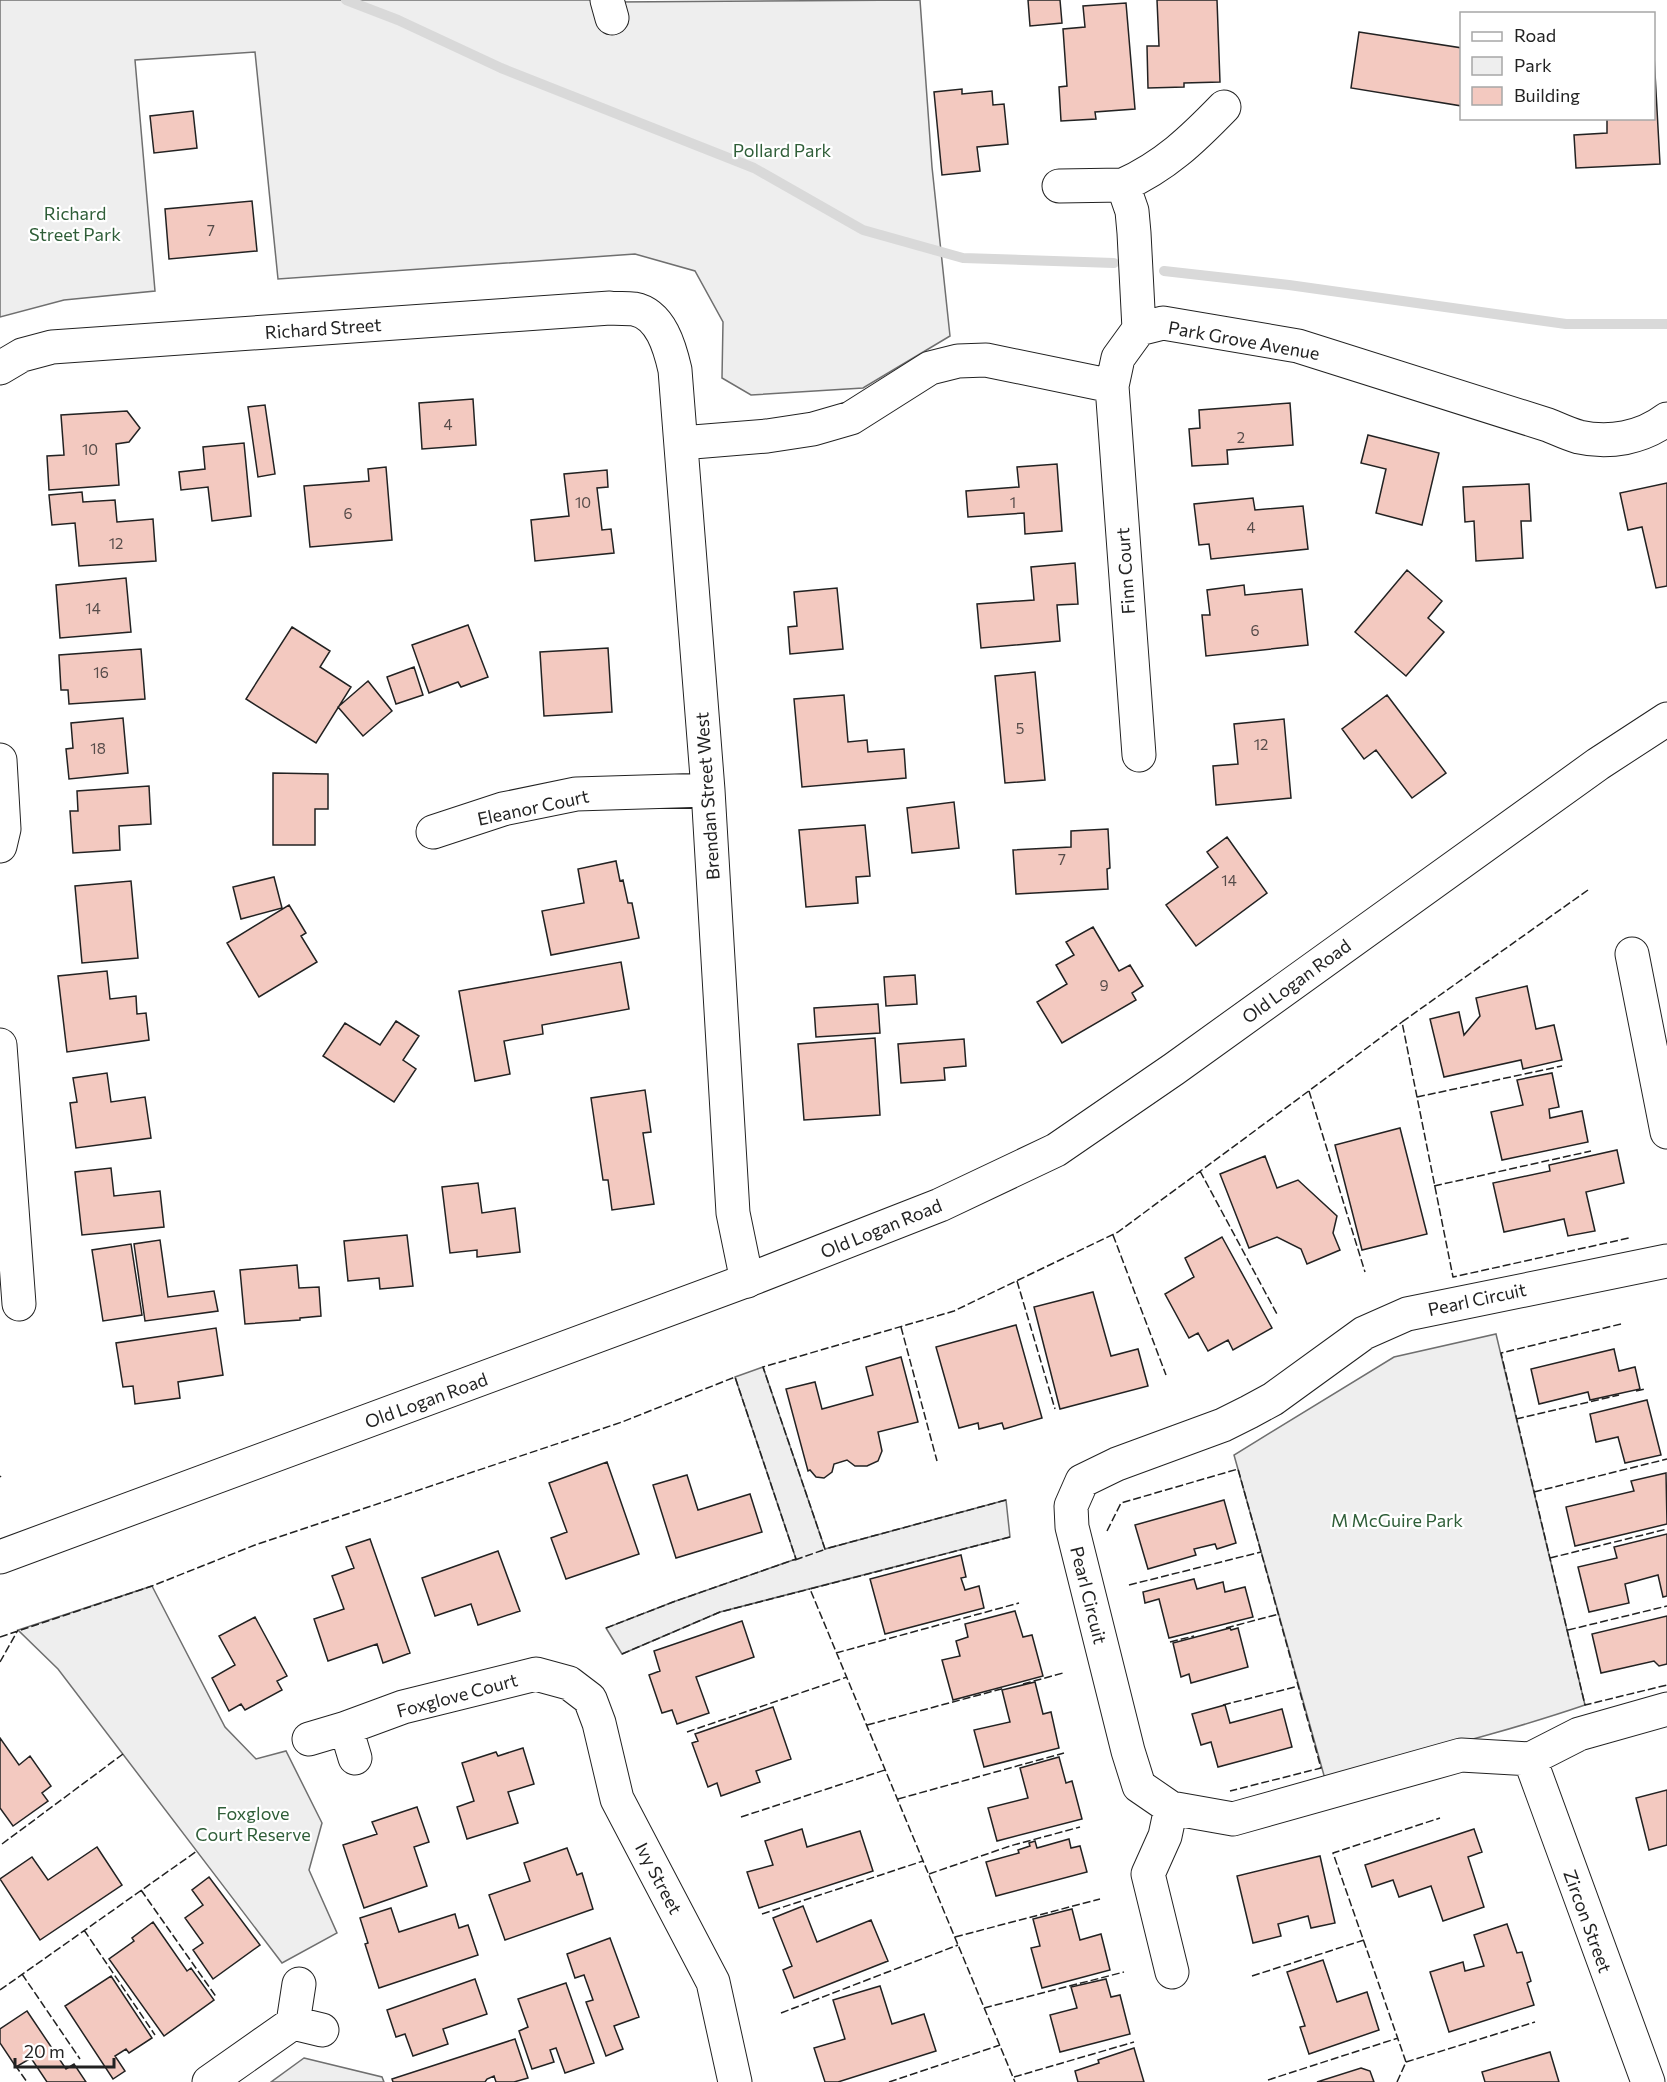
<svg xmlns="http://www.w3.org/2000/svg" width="1667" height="2082" font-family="Commissioner,sans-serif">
<rect width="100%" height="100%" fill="#fff"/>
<path fill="#eee" stroke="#6f6f6f" stroke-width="1.5" d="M0,0H605L615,2L920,0L932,167L950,336L863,388L751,395L722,378L723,322L695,271L635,254L278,279L255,52L135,60L155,291L64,300L0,317Z
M1496,1334L1585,1705C1500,1734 1412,1755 1325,1779L1234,1455L1394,1357Z
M763,1367L825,1549L1006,1500L1010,1537L720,1612L622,1654L606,1628L673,1602L796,1559L735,1377Z
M152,1586L225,1727L256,1759L286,1751L322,1823L309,1870L337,1933L282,1963L58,1669L18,1630Z
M304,2058L382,2077L384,2082H271Z"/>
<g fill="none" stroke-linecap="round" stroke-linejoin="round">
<path stroke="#d9d9d9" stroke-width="10" d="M346,0L398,20L501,68L754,168L863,230L963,258L1114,263
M1164,271L1289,285L1566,324H1667"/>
</g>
<path fill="#f3c9c0" stroke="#222" stroke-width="1.5" d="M1028,0H1060L1062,23L1030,26Z
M1157,0H1217L1220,82L1184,83V87L1148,88L1147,46H1159Z
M1126,3L1135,109L1095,112L1096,119L1061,121L1059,87L1067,86L1063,29L1085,27L1083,6Z
M1359,32L1462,48V106L1351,88Z
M1654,55L1660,164L1576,168L1574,135L1607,133V118H1654Z
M962,89V94L992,91L993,105L1004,104L1008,144L977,147L980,171L942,175L934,92Z
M193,111L197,148L154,153L150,116Z
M252,201L257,251L169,259L165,209Z
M473,399L476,445L422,449L419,403Z
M1290,403L1293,445L1227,450L1228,464L1192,466L1189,429L1200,428L1199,410Z
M265,405L275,474L258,477L248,407Z
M127,411L140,428L129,442L116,444L119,485L49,490L47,456L64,455L61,415Z
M1368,435L1439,453L1422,525L1376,513L1386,469L1361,463Z
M244,443L251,516L212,521L208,487L181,490L179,472L205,469L203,447Z
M1057,464L1062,531L1025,534L1024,513L968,517L966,491L1019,487L1017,467Z
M386,467L392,540L310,547L304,486L369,481L368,469Z
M607,470L608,487L597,488L602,530L611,529L614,553L535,561L531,520L569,516L564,474Z
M1667,483V586L1656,588L1642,527L1628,530L1620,493Z
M1529,484L1531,521H1521L1523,558L1476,561L1474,521L1465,522L1463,487Z
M82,492L83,502L115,500L117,522L153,519L156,561L79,566L75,523L52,525L49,495Z
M1253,498L1255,510L1303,506L1308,549L1211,559L1209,544L1199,545L1194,504Z
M1075,563L1078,604L1057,605L1060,641L981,648L977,604L1034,600L1031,567Z
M1407,570L1442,601L1428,618L1444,632L1406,676L1355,632Z
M126,578L131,632L60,638L56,585Z
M1244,585L1245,595L1302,589L1308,645L1206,656L1202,615H1210L1207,590Z
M837,588L843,649L790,654L788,627L797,626L794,592Z
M468,625L488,677L461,687L458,682L429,693L412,645Z
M292,627L330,651L320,667L351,687L316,743L246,699Z
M608,648L612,712L544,716L540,652Z
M141,649L145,699L69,704L68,690H61L59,655Z
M414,667L423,695L396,704L387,677Z
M1035,672L1045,780L1005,783L995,676Z
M368,681L392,711L363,736L338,707Z
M844,695L848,742L867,740L868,752L904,749L906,778L802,787L794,699Z
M1387,695L1446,773L1412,798L1376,750L1364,759L1342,729Z
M123,718L128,773L69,779L66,749L73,748L71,723Z
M1284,719L1291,798L1216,805L1213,766L1238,764L1234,724Z
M273,773L328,774V809H315V845H273Z
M149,786L151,824L119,826L120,850L73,853L70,811H78L77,791Z
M954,802L959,848L912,853L907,808Z
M865,825L870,876L856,877L858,903L806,907L799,830Z
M1108,829L1110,868L1107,869L1108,889L1016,894L1013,850L1071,847V831Z
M1227,837L1267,893L1196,946L1166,905L1218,867L1207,852Z
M616,861L620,881L623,880L628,903H632L639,938L551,955L542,911L584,903L578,869Z
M274,877L282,908L241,919L233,887Z
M131,881L138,958L82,963L75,886Z
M289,905L306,933L301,936L317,962L259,997L227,943Z
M1093,927L1119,971L1130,965L1143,986L1132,993L1136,1000L1062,1043L1037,1002L1067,984L1056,965L1074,955L1066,942Z
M621,962L629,1009L542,1025L543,1034L504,1041L510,1074L475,1081L459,991Z
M107,971L110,999L136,996L137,1014L146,1013L149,1040L67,1052L58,976Z
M915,975L917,1004L886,1006L884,977Z
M1527,986L1536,1029L1554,1025L1562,1060L1523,1069L1521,1060L1444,1077L1430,1019L1459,1012L1464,1035L1480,1016L1476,998Z
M878,1004L880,1033L816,1037L814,1008Z
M396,1021L419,1036L403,1060L416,1069L394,1102L323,1056L345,1023L380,1045Z
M875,1038L880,1115L804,1120L798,1044Z
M964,1039L966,1066L944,1068L945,1080L901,1083L898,1044Z
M107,1073L111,1102L145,1097L151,1138L76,1148L70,1103L77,1102L73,1078Z
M1552,1073L1559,1107L1549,1109L1550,1118L1582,1111L1588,1142L1502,1160L1491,1112L1523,1105L1517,1080Z
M645,1090L651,1132L643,1133L654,1204L612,1210L608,1180H603L591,1098Z
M1400,1128L1427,1234L1362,1250L1335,1145Z
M1617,1150L1624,1183L1586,1192L1595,1231L1568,1236L1564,1219L1504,1232L1493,1183L1550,1171L1549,1165Z
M1265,1156L1277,1188L1298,1180L1337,1216L1333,1233L1340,1250L1307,1264L1301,1249L1277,1237L1249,1248L1220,1174Z
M111,1168L114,1196L160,1191L164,1227L82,1235L75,1172Z
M478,1183L482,1213L515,1208L520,1252L477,1257V1250L450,1253L442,1187Z
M407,1235L413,1286L380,1289L379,1278L348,1281L344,1241Z
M1222,1237L1272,1328L1233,1350L1228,1340L1208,1351L1198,1333L1189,1338L1165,1294L1194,1277L1185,1258Z
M160,1240L168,1297L214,1291L218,1311L145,1321L134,1244Z
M131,1244L142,1315L103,1321L92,1250Z
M297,1265L299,1288L319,1287L321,1316L300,1318V1320L245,1324L240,1270Z
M1093,1292L1111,1356L1138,1349L1148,1386L1060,1409L1034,1307Z
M1016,1325L1042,1418L1004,1429L1002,1423L979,1429L978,1423L959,1428L936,1347Z
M216,1328L223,1375L178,1382L180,1398L135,1404L133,1386L123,1387L116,1343Z
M1614,1349L1619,1371L1635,1367L1640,1389L1590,1400L1588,1392L1539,1404L1531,1369Z
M901,1357L918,1422L878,1432L882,1451L878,1461L867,1466H855L847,1460L834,1464L832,1472L824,1478L816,1477L810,1470L808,1471L786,1389L815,1382L822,1409L873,1395L866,1367Z
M1647,1400L1661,1455L1625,1463L1618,1437L1596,1442L1590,1414Z
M607,1462L639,1554L566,1579L551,1538L567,1532L549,1483Z
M1666,1473L1667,1524L1575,1546L1566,1507L1634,1491L1631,1481Z
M687,1475L698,1510L750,1494L762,1532L676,1558L653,1485Z
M1224,1500L1236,1543L1217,1549L1215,1544L1194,1549L1196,1555L1148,1569L1135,1525Z
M1667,1534V1596L1663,1597L1658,1575L1625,1584L1629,1603L1589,1612L1578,1567L1617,1558L1614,1547Z
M370,1539L410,1653L383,1663L377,1644L328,1661L314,1619L344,1609L332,1576L354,1568L346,1547Z
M498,1551L520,1611L478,1625L471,1604L435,1616L422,1578Z
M961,1555L966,1577L961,1578L965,1590L979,1586L984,1608L885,1634L870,1579Z
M1194,1579L1197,1589L1223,1582L1225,1592L1245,1587L1253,1617L1169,1638L1159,1599L1145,1603L1143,1592Z
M1015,1611L1023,1637L1032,1635L1043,1676L953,1700L942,1660L960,1656L956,1641L968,1637L965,1624Z
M1667,1616V1664L1659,1666L1654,1661L1601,1673L1592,1634Z
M255,1617L287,1676L277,1681L282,1690L245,1710L241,1704L229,1711L212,1678L235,1665L219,1636Z
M742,1621L754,1657L696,1677L709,1713L677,1724L672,1710L662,1713L649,1675L660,1671L654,1651Z
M1230,1628L1231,1630L1238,1628L1248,1667L1191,1683L1189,1674L1181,1677L1173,1643Z
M1035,1682L1043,1714L1051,1712L1059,1748L984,1767L974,1730L1010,1722L1002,1690Z
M1225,1705L1230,1723L1282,1709L1292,1747L1218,1767L1211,1742L1201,1745L1192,1714Z
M773,1707L791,1759L756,1771L760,1782L721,1796L717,1783L708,1787L692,1743L698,1741L695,1734Z
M0,1738L19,1765L30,1756L51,1786L42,1793L48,1801L13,1826L0,1808Z
M523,1748L534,1784L508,1792L518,1823L467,1839L457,1807L474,1801L462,1763L496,1752L498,1756Z
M1059,1757L1066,1783L1072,1781L1082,1819L997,1841L988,1808L1028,1798L1020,1768Z
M1667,1790V1845L1649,1850L1636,1798Z
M417,1807L429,1842L414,1847L427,1886L364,1908L343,1845L377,1834L372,1822Z
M802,1829L807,1847L860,1831L873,1871L759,1908L747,1872L773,1865L765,1841Z
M1474,1829L1482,1852L1468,1857L1484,1907L1443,1921L1431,1886L1399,1897L1393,1880L1372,1887L1365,1865Z
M1069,1839L1071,1848L1080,1846L1087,1872L996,1896L986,1862L1019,1853L1018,1850L1030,1846L1029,1843L1035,1841L1037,1848Z
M97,1847L122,1885L40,1940L0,1879L32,1857L48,1880Z
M567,1848L577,1875L582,1873L593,1909L505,1940L489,1895L530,1881L524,1863Z
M1320,1856L1335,1923L1311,1928L1308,1916L1278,1924L1281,1936L1253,1943L1237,1876Z
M209,1877L260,1945L213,1979L193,1950L203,1943L185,1918L203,1905L192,1890Z
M803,1906L817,1942L871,1920L888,1961L794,1998L783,1970L792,1966L773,1918Z
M391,1908L399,1932L455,1914L459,1928L468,1925L478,1955L379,1988L365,1944L368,1943L360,1918Z
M1072,1909L1080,1940L1101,1934L1110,1970L1042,1988L1031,1948L1040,1946L1033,1919Z
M153,1922L187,1971L191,1968L214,2000L164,2036L109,1959L134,1941L132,1938Z
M1507,1924L1517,1953L1522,1952L1531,1981L1527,1983L1534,2005L1449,2032L1430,1972L1463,1962L1465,1971L1484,1966L1474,1935Z
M610,1938L639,2017L614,2026L623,2049L606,2056L586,2002L593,2000L584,1975L575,1978L567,1954Z
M1323,1960L1337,2002L1367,1992L1379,2030L1309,2054L1300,2027L1305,2026L1287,1972Z
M111,1976L152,2038L129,2053L126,2049L115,2056L125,2071L113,2079L65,2006Z
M475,1979L487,2014L443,2029L448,2044L413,2056L405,2034L396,2037L387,2010Z
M1106,1979L1111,1997L1120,1995L1130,2034L1060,2052L1050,2015L1077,2008L1071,1987Z
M566,1983L594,2063L565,2073L556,2048L550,2050L554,2062L532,2069L519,2031L528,2027L518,1999Z
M880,1986L892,2024L924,2014L936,2051L838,2082H825L814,2048L845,2039L833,2000Z
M27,2011L66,2069L74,2064L86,2082H47L31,2058L16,2067L0,2043V2029Z
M515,2039L528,2078L514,2082H496L494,2076L487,2079L485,2082H393L392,2079Z
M1134,2048L1144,2082H1078L1075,2071L1099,2063L1098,2060Z
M1550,2052L1559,2082H1485L1482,2072Z
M1361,2068L1370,2071L1374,2082H1317Z"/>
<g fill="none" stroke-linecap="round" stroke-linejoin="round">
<g stroke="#222" stroke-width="35">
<path id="minor" d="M607,0L612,18
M1059,186L1123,185
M1139,329L1134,233L1132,211L1123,185C1165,166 1192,140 1224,107
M0,368L22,355L52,347L610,308C618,309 626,308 634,309C661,314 670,348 675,370L708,790L733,1213L747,1281
M681,443L767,436L813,429L851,418L930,368L958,361L986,360L1112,386
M1139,755L1112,386L1118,358L1139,329L1163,323L1298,346L1548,425C1558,429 1568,434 1579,437C1609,444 1642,438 1667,419
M0,760L4,829L0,846
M433,832L503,809L576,794L708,790
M1632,954L1667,1132
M0,1045L19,1304
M1667,1261L1407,1314L1364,1333L1273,1399L1249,1412L1223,1425L1117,1464L1082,1481L1071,1506L1072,1527L1128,1751L1139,1786L1171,1808L1233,1819L1461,1755L1530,1759L1579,1734L1667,1709
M346,1728L403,1707L536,1674L569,1683L590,1699L599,1723L617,1799L713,1982L735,2082
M309,1739L346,1728L355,1758
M1530,1759L1648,2082
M1171,1808L1165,1836L1148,1874L1172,1972
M299,1984L293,2023L322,2030
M209,2082L293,2023"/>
</g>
<g stroke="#222" stroke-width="35">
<path id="major" d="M0,1557L756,1277L940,1205L1056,1150L1174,1069L1598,764L1667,719"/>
</g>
<use href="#minor" stroke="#fff" stroke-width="33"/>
<use href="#major" stroke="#fff" stroke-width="33"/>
<path stroke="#222" stroke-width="1.5" stroke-dasharray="8 3" stroke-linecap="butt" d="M1588,890L1402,1022L1453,1277L1629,1238
M1309,1091L1365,1272
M1417,1097L1562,1066
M1200,1171L1278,1316
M1434,1186L1591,1151
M1113,1235L1166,1375
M1017,1281L1055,1409
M1621,1324L1501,1353L1585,1705L1667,1685
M901,1327L937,1461
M1636,1391L1645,1389
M1516,1419L1619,1395
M0,1477L1,1476
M1534,1492L1667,1459
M1006,1500L825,1549L763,1367L954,1311L1118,1232L1402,1022
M1107,1531L1121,1503L1238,1469L1321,1768L1230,1791
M1010,1537L810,1589L1015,2082
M1550,1558L1667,1529
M795,1560L826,1549
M1129,1585L1261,1552
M1226,1628L1279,1614
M1568,1630L1667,1606
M0,1637L152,1586L255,1545L622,1422L735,1377L796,1559L673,1602L606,1628
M1170,1642L1194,1636
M836,1653L1019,1603
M622,1654L720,1612L810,1589
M0,1662L18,1630
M1023,1684L1063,1673
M1223,1705L1299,1686
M867,1725L1005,1688
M687,1732L847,1677
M898,1799L1064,1753
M741,1817L885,1770
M2,1844L123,1754
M929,1874L1010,1846L1080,1827
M141,1890L217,1998
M762,1914L923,1861
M84,1930L155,2035
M955,1937L1100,1899
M22,1974L80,2059
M1252,1976L1364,1940
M0,1990L197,1851
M984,2008L1124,1972
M781,2013L958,1945
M1406,2062L1535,2022
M15,2065L27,2082
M1014,2077L1134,2042
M1268,2080L1398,2038
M889,2082L1000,2045
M1397,2082L1406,2062L1333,1853L1440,1818"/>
</g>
<g text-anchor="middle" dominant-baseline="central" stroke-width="4.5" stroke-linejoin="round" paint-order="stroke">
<g font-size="15" fill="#564c4a">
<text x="211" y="230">7</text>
<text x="448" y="424">4</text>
<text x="1241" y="437">2</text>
<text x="90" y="449">10</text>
<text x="583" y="502">10</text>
<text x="1013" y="502">1</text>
<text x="348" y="513">6</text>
<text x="1251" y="527">4</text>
<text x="116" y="543">12</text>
<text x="93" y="608">14</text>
<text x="1255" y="630">6</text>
<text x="101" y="672">16</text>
<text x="1020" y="728">5</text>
<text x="1261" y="744">12</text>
<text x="98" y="748">18</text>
<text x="1062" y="859">7</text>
<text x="1229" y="880">14</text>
<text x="1104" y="985">9</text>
</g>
<g font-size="18" fill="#2f5e38" stroke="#fff">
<text x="782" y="150">Pollard Park</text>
<text x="75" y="213">Richard<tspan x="75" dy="21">Street Park</tspan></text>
<text x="1397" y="1520">M McGuire Park</text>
<text x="253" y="1813">Foxglove<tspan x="253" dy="21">Court Reserve</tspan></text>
</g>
<g font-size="18" fill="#222" stroke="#fff">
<text transform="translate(323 328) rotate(-4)">Richard Street</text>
<text transform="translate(1244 340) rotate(10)">Park Grove Avenue</text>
<text transform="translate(1125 571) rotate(-94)">Finn Court</text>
<text transform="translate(707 796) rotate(-94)">Brendan Street West</text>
<text transform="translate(533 807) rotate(-12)">Eleanor Court</text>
<text transform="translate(1296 981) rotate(-36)">Old Logan Road</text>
<text transform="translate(881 1228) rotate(-22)">Old Logan Road</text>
<text transform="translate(1477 1299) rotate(-12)">Pearl Circuit</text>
<text transform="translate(426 1400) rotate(-20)">Old Logan Road</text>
<text transform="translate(1089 1595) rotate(76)">Pearl Circuit</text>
<text transform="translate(457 1695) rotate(-15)">Foxglove Court</text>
<text transform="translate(659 1878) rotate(62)">Ivy Street</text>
<text transform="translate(1588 1921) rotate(70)">Zircon Street</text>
</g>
</g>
<rect x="1460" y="12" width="195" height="108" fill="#ffffff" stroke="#a7a7a7" stroke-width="1.5"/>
<rect x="1472" y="32" width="30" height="9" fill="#ffffff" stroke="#a7a7a7" stroke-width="1.5"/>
<text x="1514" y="42" font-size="18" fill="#222222">Road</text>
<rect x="1472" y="57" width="30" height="18" fill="#eeeeee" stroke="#a7a7a7" stroke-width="1.5"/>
<text x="1514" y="72" font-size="18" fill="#222222">Park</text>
<rect x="1472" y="87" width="30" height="18" fill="#f3c9c0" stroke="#a7a7a7" stroke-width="1.5"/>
<text x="1514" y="102" font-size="18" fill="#222222">Building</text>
<path d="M15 2058v9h99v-9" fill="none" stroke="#222222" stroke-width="3"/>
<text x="24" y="2058" font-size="18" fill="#222222" stroke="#ffffff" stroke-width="4.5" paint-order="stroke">20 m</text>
</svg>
